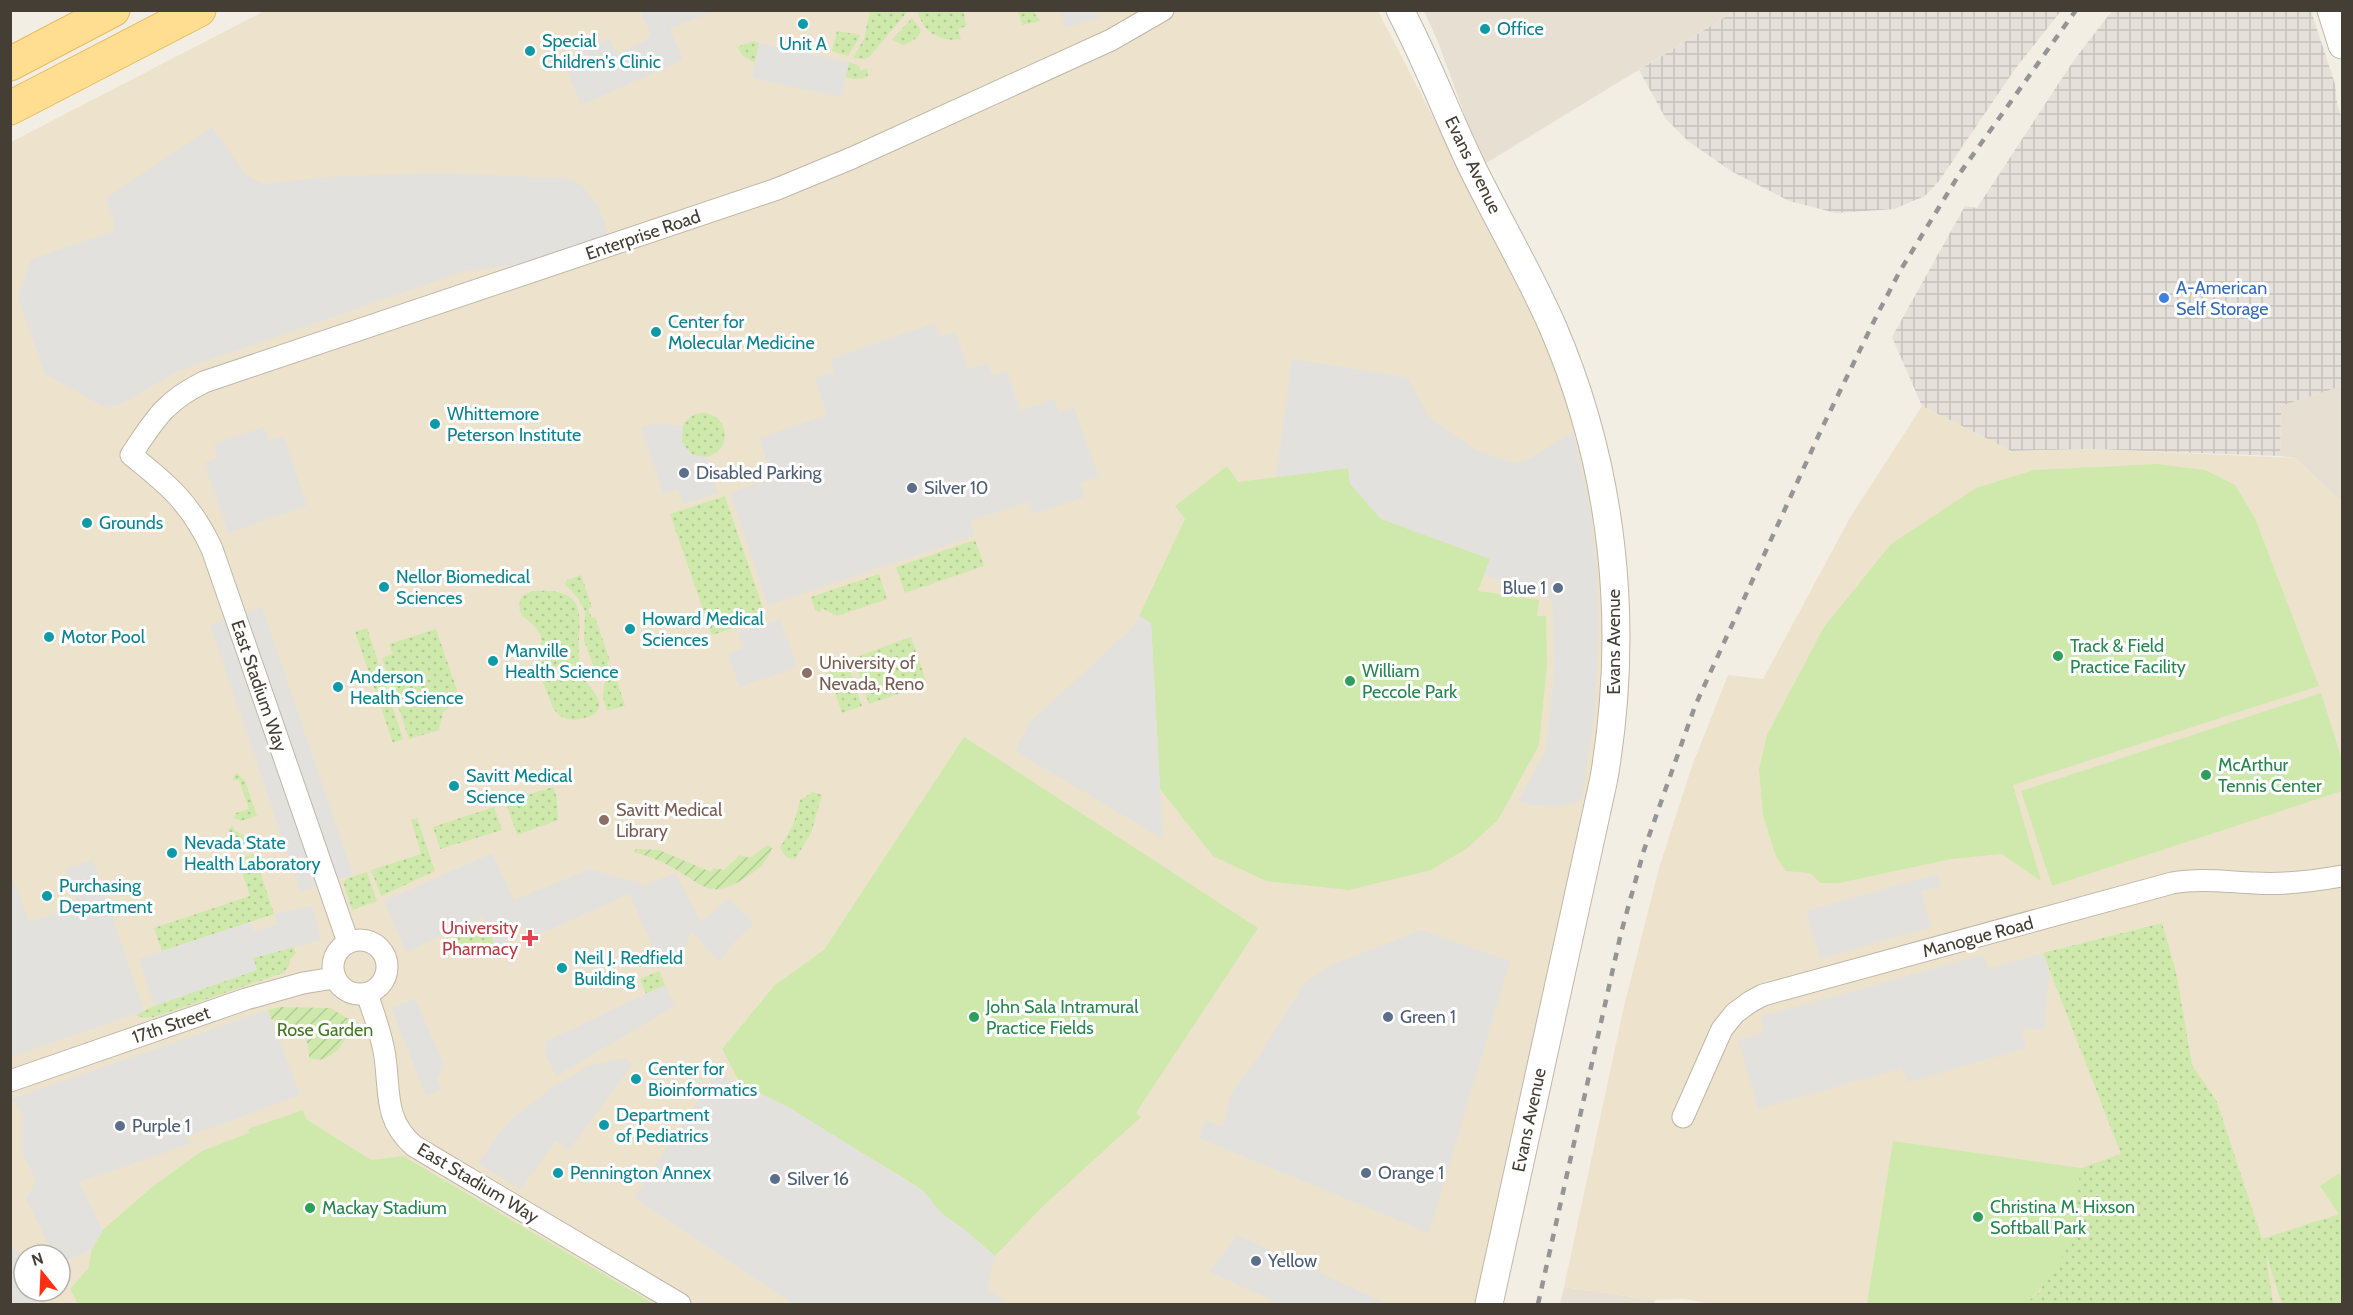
<svg xmlns="http://www.w3.org/2000/svg" width="2353" height="1315" font-family="Cabin,sans-serif">
<defs>
<pattern id="industrial-grid" width="8" height="8" patternUnits="userSpaceOnUse" patternTransform="scale(1.5)"><rect width="8" height="8" fill="#e5e0d9"/><path d="M0 4h8M4 0v8" fill="none" stroke="#c6c1bb"/></pattern>
<pattern id="grass-dots" width="8" height="8" patternUnits="userSpaceOnUse" patternTransform="scale(1.5)"><rect width="8" height="8" fill="#cee9ab"/><path d="M2 2h.1M6 6h.1" fill="none" stroke="#b2c994" stroke-width="1.8" stroke-linecap="round"/></pattern>
<pattern id="garden-furrows" width="10" height="10" patternUnits="userSpaceOnUse" patternTransform="scale(1.5)"><rect width="10" height="10" fill="#cee9ab"/><path d="M-1 1l2-2M0 10L10 0M9 11l2-2" fill="none" stroke="#b2c994"/></pattern>
</defs>
<rect width="100%" height="100%" fill="#f3eee4"/>
<path fill="#e7e0d2" d="M1424,11H1735L1483,165L1438,42Z
M2342,386V502L2295,458L2280,456L2281,406Z
M1564,1287L1655,1300L1654,1304H1560Z"/>
<path fill="url(#industrial-grid)" d="M1735,11V10L2061,11L2015,69L1939,181L1925,196L1894,209L1836,213L1789,201L1731,171L1688,141L1666,119L1639,70Z
M2112,11H2311L2335,84L2337,103L2342,119V386L2281,406L2280,456L2092,449L2011,451L1922,406L1892,337L1965,206L1977,208L2074,60Z"/>
<path fill="#ede3cd" fill-rule="evenodd" d="M264,11H1378L1532,308L1561,381L1585,461L1604,579L1603,688L1589,791L1476,1304H11V142ZM24,1255H60V1291H24Z
M1922,406L2011,451L2092,449L2295,458L2342,502V1304H1712L1683,1299L1655,1300L1564,1287L1624,1006L1659,868L1692,766L1728,675L1763,679L1851,516Z"/>
<path fill="url(#grass-dots)" d="M870,11H908L870,56L865,59L853,58L864,39Z
M961,11L964,12L966,26L958,29L961,39C941,43 921,31 918,11Z
M1018,11H1033L1040,21L1022,25Z
M912,18L921,30C919,38 911,42 904,45L892,40Z
M837,31L861,35L848,56L832,51Z
M754,41L759,43L755,63L743,56L737,47Z
M849,62L859,66L860,71L867,68L868,75L865,78L853,79L846,77Z
M681 435a22 22 0 1 1 44 0a22 22 0 1 1-44 0Z
M725,496L766,617L712,635L670,514Z
M975,540L984,566L905,593L896,567Z
M879,574L887,599L837,616L822,608L820,612L815,610L811,597Z
M581,575L592,607L588,609L592,618L595,617L610,661L607,662L610,672L614,671L625,706L607,711L603,697L605,681L597,675L584,641L585,611L577,597L565,584L567,580Z
M533,591C606,586 567,636 583,676C589,691 609,699 594,715C577,721 562,724 552,706C548,692 539,676 537,661C535,652 545,644 540,634C533,618 512,619 522,596Z
M367,628L403,739L393,743L355,632Z
M436,629L460,699L443,712L439,730L409,739L382,658L393,654L389,644Z
M911,637L927,684L869,704L853,658Z
M846,659L862,706L842,713L826,666Z
M237,773L245,781L257,816L241,821L234,818L236,813L249,809L239,780L233,781L234,775Z
M553,787L557,798L558,820L517,835L506,802Z
M813,792L822,795L811,833L795,859L786,857L780,848L794,823L800,800Z
M494,807L502,830L440,849L433,827Z
M417,818L435,871L381,896L371,870L421,854L411,820Z
M233,826L235,831L254,840L256,844L235,851L228,829Z
M254,854L274,914L162,951L154,928L250,896L238,859Z
M367,872L377,901L352,910L343,882L348,878Z
M2162,923L2176,972L2192,1065L2217,1102L2262,1239L2339,1214L2342,1219V1304H2282L2266,1254L2273,1304H2025L2040,1291L2076,1209V1190L2081,1168L2121,1154L2043,953Z
M486,924L499,954L489,958L481,941L459,951L453,938Z
M293,947L296,953L290,959L289,966L283,973L154,1017L145,1018L135,1015L154,1006L257,970L253,958Z
M659,971L665,985L646,994L640,979Z"/>
<path fill="url(#garden-furrows)" d="M767,845L772,848C769,860 758,870 748,876C711,901 705,886 673,868C661,861 648,856 634,852L636,849L659,850L711,872L714,868L724,870L740,855L750,858Z
M280,1007L330,1008L354,1022C346,1040 333,1066 309,1058C310,1027 291,1029 272,1020L268,1010Z"/>
<path fill="#cee9ab" d="M2157,464L2205,470L2235,485L2255,518L2319,686L2013,785L2041,881L2002,854L1951,859L1839,883H1820L1810,873L1786,871L1776,857L1763,815L1759,769L1767,735L1824,627L1891,544L1976,488L2034,470Z
M1227,466L1238,482L1348,468L1382,519L1490,559L1478,591L1539,600L1537,616H1546L1547,665L1539,745L1498,820L1466,849L1431,870L1349,890L1266,881L1213,856L1160,789L1151,623L1139,616L1185,519L1175,506Z
M2321,693L2342,760V791L2052,886L2021,791Z
M964,737L1258,928L1136,1113L1141,1117L1042,1207L995,1256L964,1229L942,1214L924,1192L915,1185L805,1118L740,1083L722,1049L775,985L824,950Z
M303,1110L306,1119L371,1160L403,1156L654,1304H78L70,1289L88,1269L92,1249L103,1230L152,1187L202,1151L249,1133L248,1129Z
M1893,1141L2081,1168C2078,1182 2078,1196 2076,1210C2072,1248 2053,1279 2025,1304H1867Z
M2339,1173L2342,1178V1219L2320,1186Z"/>
<path fill="#e3e1dd" d="M640,11H714L670,29L683,60L581,105L562,59L610,38L614,49L620,52L645,41L651,35Z
M1060,11H1096L1099,18L1065,28Z
M759,43L849,62L841,97L752,78Z
M212,127L246,175L264,184L323,177L439,173L564,178L581,184L598,206L610,237L517,265L465,271L178,371L121,404L104,407L45,374L18,298L31,259L116,230L106,198Z
M935,323L940,337L955,332L968,369L988,363L992,376L1007,371L1020,410L1054,399L1059,412L1074,407L1099,477L1080,483L1084,497L1032,514L1028,502L970,521L974,536L768,605L730,493L772,478L759,438L827,415L815,378L834,372L830,359Z
M1292,359L1407,377L1430,418L1476,450L1513,463L1527,460L1573,432L1591,514L1597,567L1599,625L1595,713L1582,797L1577,802L1563,806L1531,805L1518,801L1546,750L1555,664L1552,600L1484,575L1490,559L1381,519L1350,484L1348,468L1276,477Z
M658,423L683,426L682,442L692,455L706,457L718,493L683,504L678,489L663,494L641,428Z
M264,427L269,441L284,436L307,506L228,533L204,463L218,458L214,444Z
M262,607L353,875L300,892L210,625Z
M1139,616L1151,623L1163,839L1015,751L1030,722L1129,631Z
M780,619L797,667L740,687L728,654L743,648L738,633Z
M492,853L514,900L590,869L645,885L675,873L701,922L729,898L754,924L736,940L719,962L692,931L679,963L663,969L629,894L538,935L522,928H515L510,931L505,947L498,950L482,917L406,952L384,901Z
M93,860L144,1011L11,1057V879H13L29,922L77,906L65,869Z
M1938,874L1941,886L1921,892L1931,927L1820,959L1806,911Z
M312,906L321,940L253,958L257,970L154,1006L139,959L251,922L254,931L277,925L274,914Z
M1421,930L1510,961L1429,1233L1199,1138L1205,1120L1223,1127L1231,1093L1261,1053L1305,982L1331,965Z
M2043,953L2049,974L2044,1030L2026,1028L2021,1034L2026,1048L1908,1082L1902,1068L1758,1109L1738,1040L1764,1032L1760,1017L1983,955L1989,969Z
M665,985L675,1006L556,1076L545,1053L547,1041Z
M415,999L444,1064L437,1079L442,1089L426,1096L391,1008Z
M268,1010L300,1095L186,1137L192,1143L79,1182L103,1230L92,1249L60,1264V1255H54L26,1199L36,1181L22,1153L23,1114L11,1099Z
M623,1058L633,1064L569,1150L556,1141L521,1189L478,1164L493,1141L510,1121L551,1088L589,1066Z
M719,1073L792,1109L924,1192L942,1214L964,1229L995,1256L987,1289L1008,1304H793L634,1198L688,1115Z
M1237,1235L1388,1304H1280L1210,1272Z
M10,1246L19,1253L24,1262V1291H41L45,1299L30,1304H11Z"/>
<g fill="none" stroke-linecap="round" stroke-linejoin="round">
<g stroke="#bfb6a7" stroke-width="23">
<path id="minor" d="M333 967a27 27 0 1 1 54 0a27 27 0 1 1-54 0Z
M348,942L212,549C191,504 169,485 131,455C155,419 164,402 204,382L777,189L852,158L1111,40L1163,10
M367,994C374,1015 382,1035 385,1057C390,1093 384,1120 414,1146L680,1304
M10,1081L246,999L303,983L334,978
M1683,1117L1722,1029L1735,1013L1750,1002L1763,995L2172,883C2200,878 2227,882 2255,883C2284,885 2314,881 2342,876"/>
</g>
<g stroke="#bfb6a7" stroke-width="29">
<path id="tertiary" d="M1400,10C1427,61 1447,115 1472,167C1498,220 1528,271 1552,325C1614,468 1630,625 1604,778L1489,1304
M2331,10L2342,45"/>
</g>
<g stroke="#e8bc5d" stroke-width="35">
<path id="primary" d="M10,64L113,10
M10,108L199,10"/>
</g>
<use href="#minor" stroke="#fff" stroke-width="21"/>
<use href="#tertiary" stroke="#fff" stroke-width="27"/>
<use href="#primary" stroke="#ffde91" stroke-width="33"/>
<path stroke="#959595" stroke-width="4.5" stroke-dasharray="8 8" stroke-linecap="butt" d="M1538,1304L1621,933L1644,850L1695,706L1822,428L1877,315L1900,271L1960,173L2076,10"/>
</g>
<g fill="#0f9aa8" stroke="#fff" stroke-width="2">
<circle cx="803" cy="24" r="6"/>
<circle cx="1485" cy="29" r="6"/>
<circle cx="530" cy="51" r="6"/>
<circle cx="656" cy="332" r="6"/>
<circle cx="435" cy="424" r="6"/>
<circle cx="87" cy="523" r="6"/>
<circle cx="384" cy="587" r="6"/>
<circle cx="630" cy="629" r="6"/>
<circle cx="49" cy="637" r="6"/>
<circle cx="493" cy="661" r="6"/>
<circle cx="338" cy="687" r="6"/>
<circle cx="454" cy="786" r="6"/>
<circle cx="172" cy="853" r="6"/>
<circle cx="47" cy="896" r="6"/>
<circle cx="562" cy="968" r="6"/>
<circle cx="636" cy="1079" r="6"/>
<circle cx="604" cy="1125" r="6"/>
<circle cx="558" cy="1173" r="6"/>
</g>
<circle fill="#3f7fe0" stroke="#fff" stroke-width="2" cx="2164" cy="298" r="6"/>
<g fill="#5c6f8a" stroke="#fff" stroke-width="2">
<circle cx="684" cy="473" r="6"/>
<circle cx="912" cy="488" r="6"/>
<circle cx="1558" cy="588" r="6"/>
<circle cx="1388" cy="1017" r="6"/>
<circle cx="120" cy="1126" r="6"/>
<circle cx="1366" cy="1173" r="6"/>
<circle cx="775" cy="1179" r="6"/>
<circle cx="1256" cy="1261" r="6"/>
</g>
<g fill="#2e9e5b" stroke="#fff" stroke-width="2">
<circle cx="2058" cy="656" r="6"/>
<circle cx="1350" cy="681" r="6"/>
<circle cx="2206" cy="775" r="6"/>
<circle cx="974" cy="1017" r="6"/>
<circle cx="310" cy="1208" r="6"/>
<circle cx="1978" cy="1217" r="6"/>
</g>
<g fill="#8d6e63" stroke="#fff" stroke-width="2">
<circle cx="807" cy="673" r="6"/>
<circle cx="604" cy="820" r="6"/>
</g>
<path fill="#e0444e" stroke="#fff" stroke-width="2" d="M527 929h6v6h6v6h-6v6h-6v-6h-6v-6h6z"/>
<g text-anchor="middle" dominant-baseline="central" stroke-width="6" stroke-linejoin="round" paint-order="stroke">
<g font-size="18" fill="#0d838f" stroke="#fff" text-anchor="start">
<text x="1497" y="29">Office</text>
<text x="542" y="41">Special<tspan x="542" dy="21">Children's Clinic</tspan></text>
<text x="803" y="44" text-anchor="middle">Unit A</text>
<text x="668" y="322">Center for<tspan x="668" dy="21">Molecular Medicine</tspan></text>
<text x="447" y="414">Whittemore<tspan x="447" dy="21">Peterson Institute</tspan></text>
<text x="99" y="523">Grounds</text>
<text x="396" y="577">Nellor Biomedical<tspan x="396" dy="21">Sciences</tspan></text>
<text x="642" y="619">Howard Medical<tspan x="642" dy="21">Sciences</tspan></text>
<text x="61" y="637">Motor Pool</text>
<text x="505" y="651">Manville<tspan x="505" dy="21">Health Science</tspan></text>
<text x="350" y="677">Anderson<tspan x="350" dy="21">Health Science</tspan></text>
<text x="466" y="776">Savitt Medical<tspan x="466" dy="21">Science</tspan></text>
<text x="184" y="843">Nevada State<tspan x="184" dy="21">Health Laboratory</tspan></text>
<text x="59" y="886">Purchasing<tspan x="59" dy="21">Department</tspan></text>
<text x="574" y="958">Neil J. Redfield<tspan x="574" dy="21">Building</tspan></text>
<text x="648" y="1069">Center for<tspan x="648" dy="21">Bioinformatics</tspan></text>
<text x="616" y="1115">Department<tspan x="616" dy="21">of Pediatrics</tspan></text>
<text x="570" y="1173">Pennington Annex</text>
</g>
<g font-size="18" fill="#453e34" stroke="#fff">
<text transform="translate(1473 165) rotate(64)">Evans Avenue</text>
<text transform="translate(643 235) rotate(-19)">Enterprise Road</text>
<text transform="translate(1614 642) rotate(-90)">Evans Avenue</text>
<text transform="translate(259 686) rotate(71)">East Stadium Way</text>
<text transform="translate(1978 937) rotate(-15)">Manogue Road</text>
<text transform="translate(171 1025) rotate(-19)">17th Street</text>
<text transform="translate(1529 1120) rotate(-78)">Evans Avenue</text>
<text transform="translate(478 1183) rotate(31)">East Stadium Way</text>
</g>
<g font-size="18" fill="#366cbe" stroke="#fff" text-anchor="start">
<text x="2176" y="288">A-American<tspan x="2176" dy="21">Self Storage</tspan></text>
</g>
<g font-size="18" fill="#4e5e75" stroke="#fff" text-anchor="start">
<text x="696" y="473">Disabled Parking</text>
<text x="924" y="488">Silver 10</text>
<text x="1546" y="588" text-anchor="end">Blue 1</text>
<text x="1400" y="1017">Green 1</text>
<text x="132" y="1126">Purple 1</text>
<text x="1378" y="1173">Orange 1</text>
<text x="787" y="1179">Silver 16</text>
<text x="1268" y="1261">Yellow</text>
</g>
<g font-size="18" fill="#27864d" stroke="#fff" text-anchor="start">
<text x="2070" y="646">Track &amp; Field<tspan x="2070" dy="21">Practice Facility</tspan></text>
<text x="1362" y="671">William<tspan x="1362" dy="21">Peccole Park</tspan></text>
<text x="2218" y="765">McArthur<tspan x="2218" dy="21">Tennis Center</tspan></text>
<text x="986" y="1007">John Sala Intramural<tspan x="986" dy="21">Practice Fields</tspan></text>
<text x="1990" y="1207">Christina M. Hixson<tspan x="1990" dy="21">Softball Park</tspan></text>
<text x="322" y="1208">Mackay Stadium</text>
</g>
<g font-size="18" fill="#785e54" stroke="#fff" text-anchor="start">
<text x="819" y="663">University of<tspan x="819" dy="21">Nevada, Reno</tspan></text>
<text x="616" y="810">Savitt Medical<tspan x="616" dy="21">Library</tspan></text>
</g>
<g font-size="18" fill="#be3a42" stroke="#fff" text-anchor="end">
<text x="518" y="928">University<tspan x="518" dy="21">Pharmacy</tspan></text>
</g>
<g font-size="18" fill="#467925" stroke="#fff">
<text x="325" y="1030">Rose Garden</text>
</g>
</g>
<rect width="2353" height="1315" fill="none" stroke="#453e34" stroke-width="24"/>
<g transform="translate(42 1273) rotate(342)"><circle r="28" fill="#ffffff" stroke="#b5b2ae" stroke-width="1.5"/>
<path d="M0-4.5L10 22L0 15L-10 22Z" fill="#ff2f0f"/>
<text y="-9" font-size="16" font-weight="bold" text-anchor="middle" fill="#453e34">N</text>
</g>
</svg>
